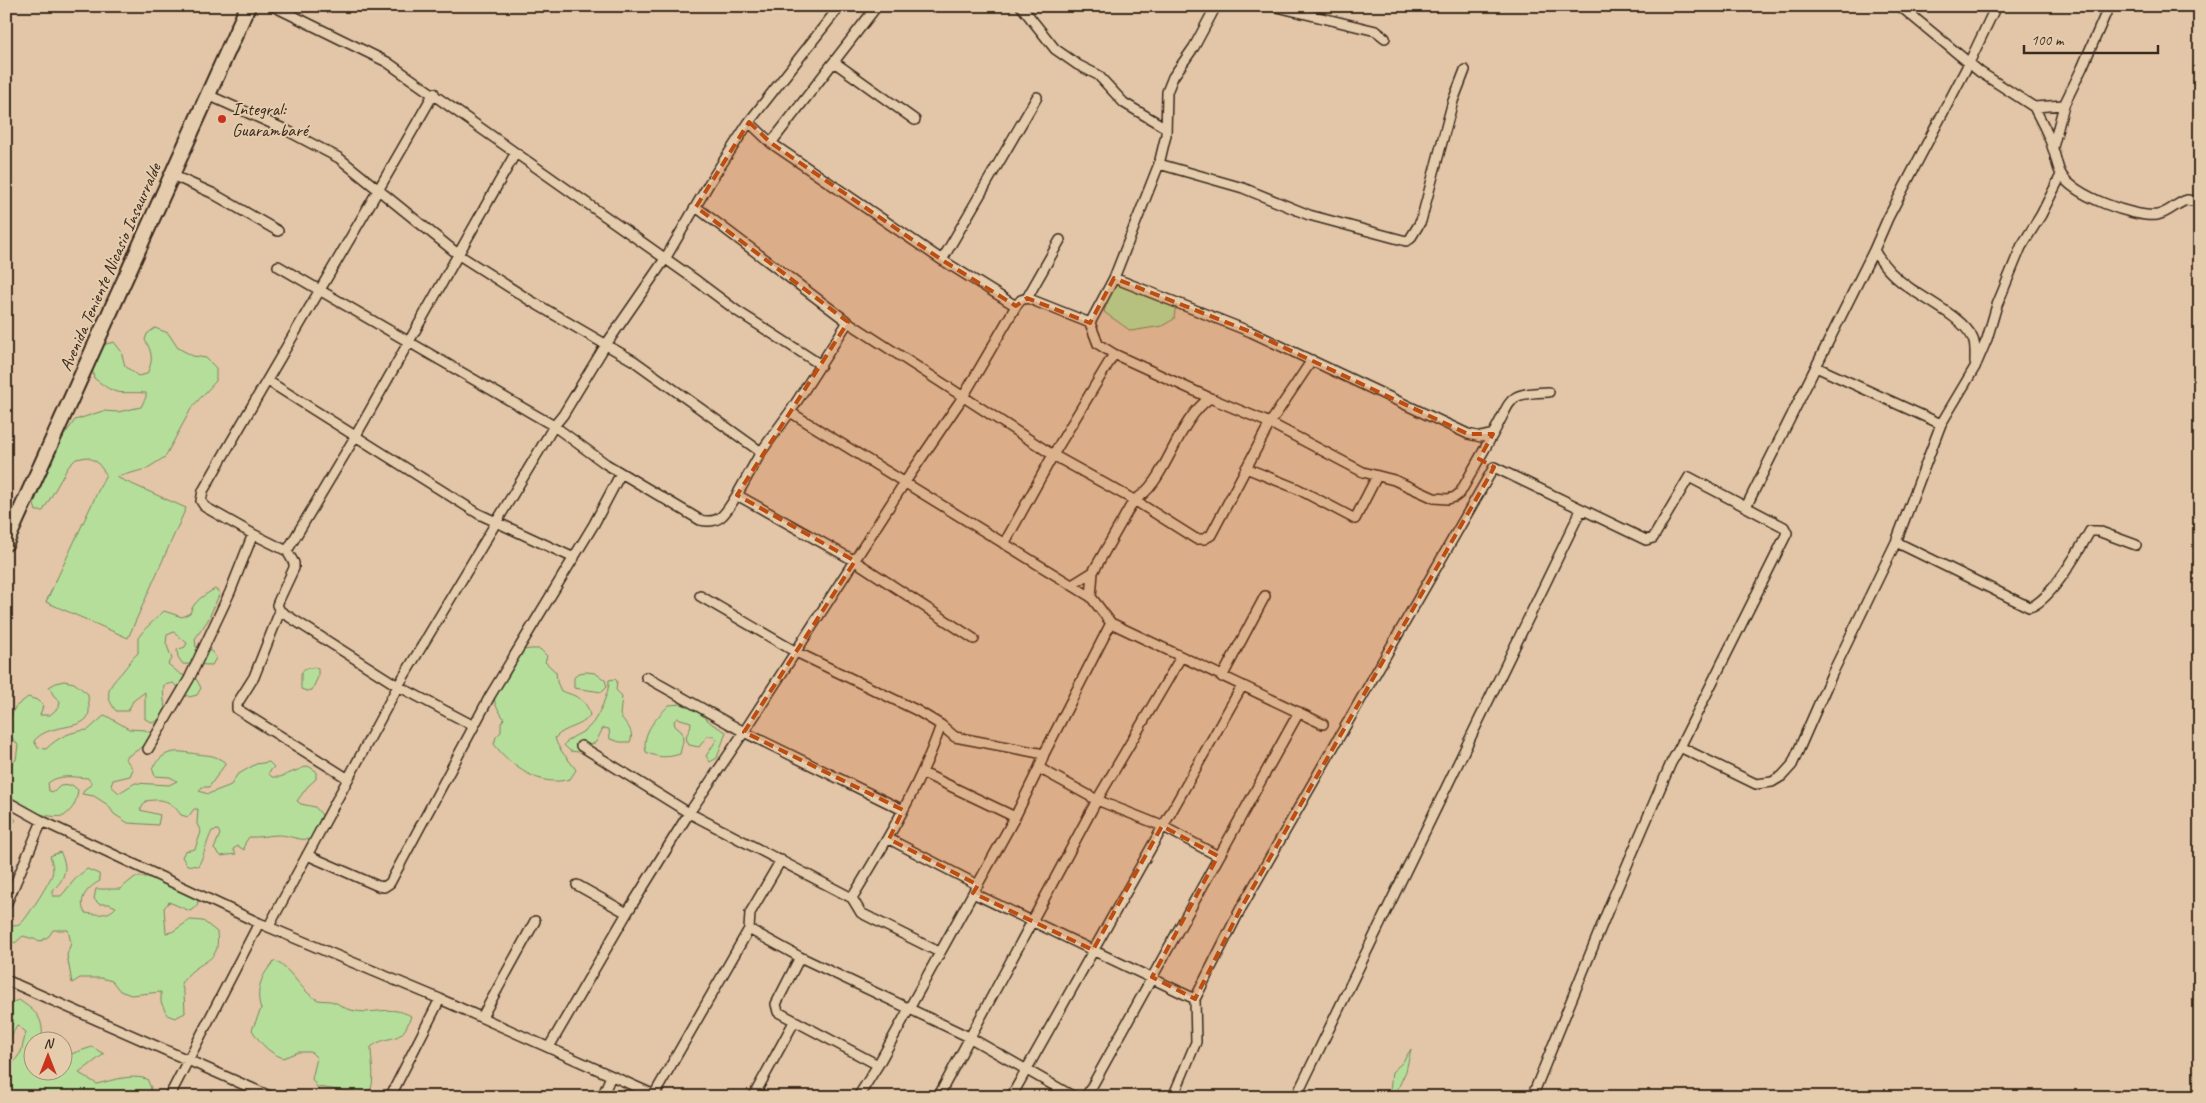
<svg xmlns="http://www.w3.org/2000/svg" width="2206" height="1103" font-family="Caveat,sans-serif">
<rect width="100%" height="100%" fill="#e3c6a7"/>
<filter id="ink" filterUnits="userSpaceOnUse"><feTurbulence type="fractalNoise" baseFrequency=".02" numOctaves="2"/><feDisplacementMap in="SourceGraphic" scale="10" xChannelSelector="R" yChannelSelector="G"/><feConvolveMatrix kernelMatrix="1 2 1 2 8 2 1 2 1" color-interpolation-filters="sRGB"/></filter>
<g filter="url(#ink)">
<path fill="#b5de9b" stroke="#78845c" d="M1118,279L1176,302L1174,319L1162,326L1131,331L1104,312L1111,290Z
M155,328L168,333L178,348L193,356L206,358L216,368V381L192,407L165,457L146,469L116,477L186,508L128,638L46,602L106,474L97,462L87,457L76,459L68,467L43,511H36L34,504L56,447L75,420L103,411L118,412L141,407L146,397V393C117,391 119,398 94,378L91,362L99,346L114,342L121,351L125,366L138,376L147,374C153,361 153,353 145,340L147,334Z
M215,589L220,593L208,620L195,639L196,647L211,651L216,658L212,665L183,664L178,657L177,650L185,647L187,643L174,632L167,635L166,643L172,659L168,664L180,674L197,680L201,688L197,695L189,697L173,683L164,685C162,696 166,704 164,715L154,723L145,719V692L133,701L128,711H116C102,692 110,686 123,671C128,665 132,658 138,653V638L144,630L164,611L182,617L190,613C194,601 204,595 215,589Z
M530,649H540L547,656L545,662L556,672L557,682L561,691C577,696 586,699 590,715C582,728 565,726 555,738C558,750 569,759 576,770L570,779C541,788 511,767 494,744L496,737L501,732V723L504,719L495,704L494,687L514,652Z
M314,667L318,669V677L312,690L307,691L301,689V675L304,669Z
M586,672L595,673L605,680L607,687L602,692L574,688V678L578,673Z
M615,679L617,681L616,690L622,696L620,715C626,725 635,730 630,742H620L610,739L609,729L603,728L596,742L578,752L570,751L564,745C571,735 582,735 590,726C598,718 610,691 609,680Z
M64,681L74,683L88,694C88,701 91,712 87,718C78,730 47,724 34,741L38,748L46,749C58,737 72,731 88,730L105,715L129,729L145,730L158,737L125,758L133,769L130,776L113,780L111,786L119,793L135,783L169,785L177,781L170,777L155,776L152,768C166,748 176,751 197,754C211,756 213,754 226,763L209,787H202L199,791L208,794L231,785L237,775L256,764L269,762L274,767L268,773L272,777H280L308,766L316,771V779L308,786L297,801L301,804L315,807L322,815L311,839C298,841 290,835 278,835C268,835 259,838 249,837L245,843L244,850L238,846L233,849L236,854L221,856L214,849L220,834L218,830L212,831C206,843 205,854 198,866L187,865L182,857L185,851L195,849L201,832L197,824L198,809H194L188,817L181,815C171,801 164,798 146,801L140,810L160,815L158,825L128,823L114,814L108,805L94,796L82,794L85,789L92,784L88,778C74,777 59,774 48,783L49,791L54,792L60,786L72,785L78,790C76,803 74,808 64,816C40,819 28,807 6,801V767L16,760L18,745L12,738L6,736V718L10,719L15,707L28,697L37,700L43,706L40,715H50L59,707L60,701L54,696L49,687L56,683Z
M681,704L694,708L712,724L726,732L717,758L710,762L706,756L717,739L714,736H707L699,747L689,745C682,733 691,734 691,722L677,718L674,721L675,726L682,732L683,741L680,754C667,758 658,758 646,752C641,732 657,718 669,705Z
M6,809L16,820L6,832Z
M60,852C69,867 65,879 53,890V896H61L77,877L87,869L99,874L100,881C88,887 77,899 85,913C96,914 108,917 116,907L109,904H99L94,899L96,889H120L135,877H146L155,873L199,896L197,906L190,911L169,902L164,908L166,933L172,932L190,920L203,921L217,932C220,959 210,957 192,971C188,974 185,979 181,983L184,993L185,1013L175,1018L167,1015L161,1002V992L131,995L120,991L112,981L101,978H80L72,983L67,955L71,943L68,930H53L49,936L41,941L23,936L15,943C8,939 5,935 7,927C11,926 16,926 19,925C25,922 49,883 52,875C54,869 52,862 50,856Z
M275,961C292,969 302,993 318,1000C323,1001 329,1000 334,1002C340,1004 344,1009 351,1010C374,1016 390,1004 411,1016C401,1047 391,1032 371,1047C371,1063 375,1074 371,1089L358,1093L317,1087L312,1079L317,1058L311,1052H298L283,1058C268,1052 261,1044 252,1030L261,1009C255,991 261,974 275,961Z
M19,1000C36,1012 44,1017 42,1040H32V1070H62L63,1053L71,1054L92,1047L104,1054L79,1073L97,1084C113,1080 131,1074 147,1079L151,1088L148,1097H6V1068L9,1069L21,1052L26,1032L17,1025L6,1046V1004Z
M1411,1049L1406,1071L1394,1097H1387L1390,1092L1392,1072L1402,1063Z"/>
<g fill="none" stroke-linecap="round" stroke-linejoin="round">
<g stroke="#3b2a1e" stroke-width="12">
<path id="street" d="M273,6L387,62L697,281L737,311L821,365
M1021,6L1055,49L1078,65L1098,75L1124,103L1166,128
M1216,6L1194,47L1173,77L1167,92L1166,135L1159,164L1114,278L1090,323L1098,344L1114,354L1210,398L1270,423L1363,472L1394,480L1434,498L1448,499L1455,497L1460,493L1493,434
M1273,6L1376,31L1385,38
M1900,6L1980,72L2034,107L2064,105L2082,68L2109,6
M834,62L915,120
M208,95L284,129L339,158L459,255L531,301L634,361L761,452
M2034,107C2041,121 2049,134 2053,149C2056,157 2057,167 2061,174C2072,195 2134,218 2157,215C2169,213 2176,203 2187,200L2200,202
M749,122L771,143L942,260L1016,306
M771,143L877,6
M2053,147L2064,105
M1159,164L1243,188L1309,215L1406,241L1410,239L1421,221L1453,101L1465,70
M172,175L212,193L278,231
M696,207L848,322L1053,455L1134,500L1196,539H1204L1211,535L1270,423L1312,360
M942,260L1037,97
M278,266L554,426L606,464L700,520C721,525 726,512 737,495
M1114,278L1251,332L1468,434L1481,437L1493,434C1513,399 1505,393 1549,392
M1027,298L1090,323
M848,322L790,412L761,452L737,495L855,561L974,639
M1975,362C1975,354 1976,346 1973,339C1966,320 1927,300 1911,289C1896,279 1882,265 1874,250L1888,218L1969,63L1996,6
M1816,367L1941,424
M268,381L479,514L574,558
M790,412L1091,597L1111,623L1323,724
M1246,468L1298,489L1355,519L1377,476
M1746,507L1874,250
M253,534L287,551L355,437L515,154
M1896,542L2029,607C2049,603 2080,549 2090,531H2098L2136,545
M1004,544L1053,455L1114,354
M287,551L294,563V568L279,600L277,605L280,611L398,686L474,726
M1072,585L1093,572
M700,596L796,652L916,710L941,725L955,737L1044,754
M1091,597L1093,572L1134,500C1165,486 1176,421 1210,398
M280,611L254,677L237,704V709L347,778
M646,677L744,732L903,810
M1222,677L1265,596
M581,746L689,813L852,898
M148,749L189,679L230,592L253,534L205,507L201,501L203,491C279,358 358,227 434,93
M1039,768L1097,800L1162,826L1218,856
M923,773L1015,817
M6,801L42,821L259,923L440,999L659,1097
M889,839L978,885
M307,855L378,886L384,887L390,883L490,696L594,524L621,473
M577,885L627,913
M973,893L1195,999
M6,905L42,821
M269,926L398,686L554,426L563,415L605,346L665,259L710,182L749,122L840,6
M749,929L800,957L969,1037L1074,1097
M939,952L861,913L852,898C886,842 920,786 941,725
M800,957L776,1004L778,1012L878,1065
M6,980L272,1097
M482,1017L535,921
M549,1047L627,913L689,813L744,732L905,482L963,397L1016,306L1021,300L1027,298L1060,240
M654,1095L749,929L750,913L781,860
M169,1097L259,923
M390,1097L440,999
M602,1097L611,1076
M753,1097L794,1022
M858,1097L878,1065L1015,817L1039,768L1044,754L1111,623
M938,1097L1097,800L1181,657
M1011,1097L1242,686
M1086,1097L1299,712
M1173,1097L1196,1042L1195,999L1240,910L1494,467L1646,540L1653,538L1689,477L1784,527L1787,533L1680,747
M1296,1097L1581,510
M1532,1097L1610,905L1671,763L1680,747L1756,784L1772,782L1782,776L1792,765L1832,674L1896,542L1941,424L1975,367L1987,339L1997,305L2021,247L2041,215L2061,175"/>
</g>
<g stroke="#3b2a1e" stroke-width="18">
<path id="primary" d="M6,543L248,6"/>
</g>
<use href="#street" stroke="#e4ccad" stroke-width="9"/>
<use href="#primary" stroke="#e4ccad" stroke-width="14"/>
</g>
</g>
<path fill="#bd4d10" fill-opacity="0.2" stroke="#bd4d10" stroke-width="4" stroke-dasharray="10 6" stroke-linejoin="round" d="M749,122L771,143L942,260L1016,306L1027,298L1090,323L1114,278L1251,332L1468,434H1493L1479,459L1494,467L1490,475L1240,910L1195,999L1152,977L1218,856L1162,826L1093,950L973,893L978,885L889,839L903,810L744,732L855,561L737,495L848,322L696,207Z"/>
<circle fill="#c8321e" stroke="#e4ccad" stroke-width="2" cx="222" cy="119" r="5"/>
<g text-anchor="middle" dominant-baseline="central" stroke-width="4" stroke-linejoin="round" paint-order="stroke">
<g font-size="18" fill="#3b2a1e" stroke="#e4ccad" text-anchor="start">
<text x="232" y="109">Integral:<tspan x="232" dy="21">Guarambaré</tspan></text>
</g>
<g font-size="18" fill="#3b2a1e" stroke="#e4ccad">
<text transform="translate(110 267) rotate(-66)">Avenida Teniente Nicasio Insaurralde</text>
</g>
</g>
<rect width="2206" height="1103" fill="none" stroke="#e4ccad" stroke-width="25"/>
<rect x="12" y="12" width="2181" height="1078" fill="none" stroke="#3b2a1e" stroke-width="2" filter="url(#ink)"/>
<g transform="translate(48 1056)"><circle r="24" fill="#e4ccad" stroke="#a08b74"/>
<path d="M0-4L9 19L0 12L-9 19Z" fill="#c8321e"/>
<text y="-8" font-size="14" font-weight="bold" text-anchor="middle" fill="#3b2a1e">N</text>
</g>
<path d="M2024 45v8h134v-8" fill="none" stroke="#3b2a1e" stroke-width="2.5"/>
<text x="2031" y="45" font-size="15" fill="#3b2a1e" stroke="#e4ccad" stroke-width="4" paint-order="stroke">100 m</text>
</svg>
